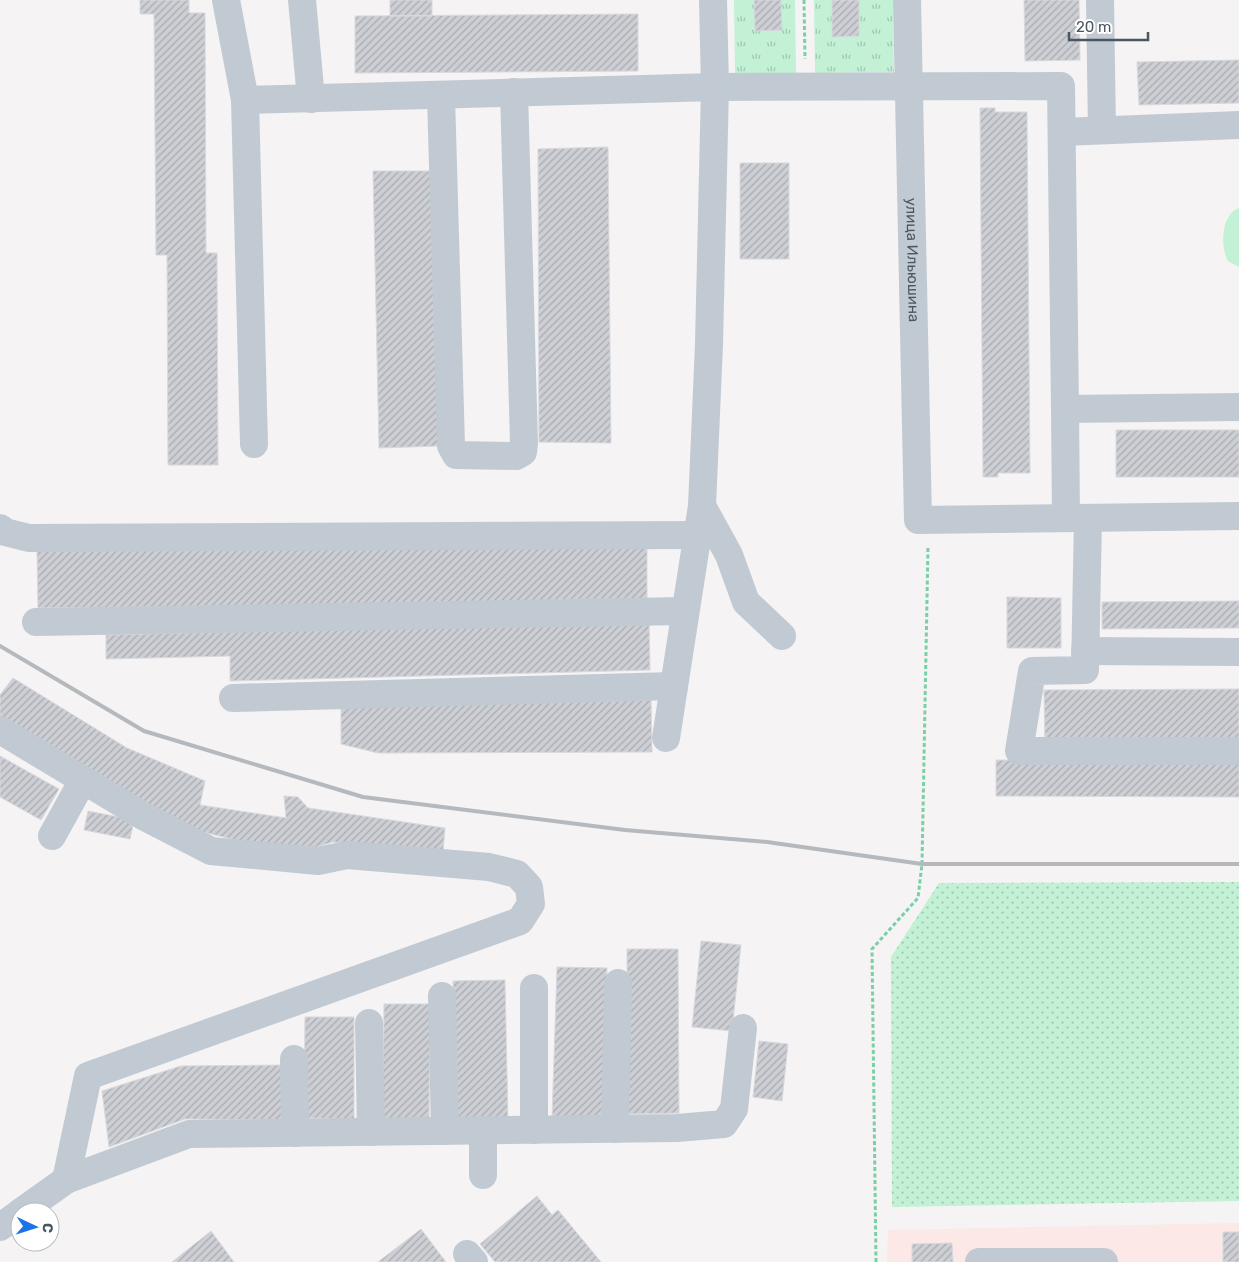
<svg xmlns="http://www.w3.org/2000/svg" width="1239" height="1262" font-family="Rubik,sans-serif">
<defs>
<pattern id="grass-tufts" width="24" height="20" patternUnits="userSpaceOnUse" patternTransform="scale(1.25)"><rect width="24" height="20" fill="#c3f1d5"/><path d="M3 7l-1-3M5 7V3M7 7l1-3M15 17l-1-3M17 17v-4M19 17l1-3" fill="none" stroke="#a0c6b0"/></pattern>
<pattern id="garden-dots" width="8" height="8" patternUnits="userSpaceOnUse" patternTransform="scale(1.25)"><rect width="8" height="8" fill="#c3f1d5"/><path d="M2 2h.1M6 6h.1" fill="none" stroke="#a0c6b0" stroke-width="1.8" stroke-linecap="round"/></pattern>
<pattern id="building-hatch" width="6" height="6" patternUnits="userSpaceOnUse" patternTransform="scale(1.25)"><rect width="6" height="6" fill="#cdcfd5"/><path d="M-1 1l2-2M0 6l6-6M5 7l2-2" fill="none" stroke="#a8abb0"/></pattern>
</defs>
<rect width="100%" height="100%" fill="#f5f3f3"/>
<path fill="#fce8e6" d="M1239,1223V1262H887L888,1230Z"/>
<path fill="url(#grass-tufts)" d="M734,0H795L796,73H735Z
M814,0H893L894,72L815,73Z"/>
<path fill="#c3f1d5" d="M1239,208V267L1228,261C1220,247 1221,214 1239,208Z"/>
<path fill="url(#garden-dots)" d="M1239,882V1201L892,1207L891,957L939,883Z"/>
<path fill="url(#building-hatch)" stroke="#d7d9de" d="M140,0H189V13H205L206,253H217L218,465H168L167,255H156L154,14H140Z
M390,0H432V16H390Z
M754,0H781L782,30L755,31Z
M832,0H859V36L832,37Z
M1024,0H1079L1080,60L1025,61Z
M638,14V71L355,73V16Z
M1239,60V103L1139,105L1137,62Z
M980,108H995V112H1027L1030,473H998V477H983Z
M608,147L611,443L539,442L538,149Z
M740,163H789V259H740Z
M373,171H435L439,446L379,448Z
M1116,430H1239V477H1116Z
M647,545V602L38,608L37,550Z
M1007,597L1061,598V648H1007Z
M1239,601V628L1102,629V602Z
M649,621L650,670L230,681V656L106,659V635Z
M13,678L127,748L205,781L200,805L286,818L284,796L298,797L308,808L445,828L443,851L333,842L313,848L256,845L203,832L108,789L0,716V695Z
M1239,689V742L1045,744L1044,690Z
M651,700L652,752L378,753L341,744V707Z
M0,756L59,789L41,820L0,797Z
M996,760L1239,761V797L996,796Z
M88,811L134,820L130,839L84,830Z
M701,941L741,945L732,1031L692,1027Z
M627,949H678L679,1113L627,1114Z
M557,967L607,968L602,1121L552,1119Z
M505,980L508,1120L456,1122L453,981Z
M384,1004H430L429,1121L383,1120Z
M305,1017H354V1119L304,1118Z
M759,1041L788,1044L782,1101L753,1097Z
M284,1065L281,1120L185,1119L109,1147L102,1091L181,1066Z
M537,1196L552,1215L558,1210L601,1262H495L480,1244Z
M421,1229L446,1262H378Z
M211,1231L234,1262H172Z
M1223,1232H1239V1262H1223Z
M952,1243L953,1262H912V1244Z"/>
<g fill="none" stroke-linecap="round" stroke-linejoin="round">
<path stroke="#7ad0a6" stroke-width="3" stroke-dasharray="4 2.5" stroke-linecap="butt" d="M804,0L805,59
M876,1262L872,949L918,898L922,864L928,546"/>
<g stroke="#c1cad2" stroke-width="28">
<path d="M226,0L245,100"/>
<path d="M302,0L311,99"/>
<path id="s1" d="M907,0L918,520L1239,516"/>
<path d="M1100,0L1102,130"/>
<path d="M441,96L451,446L456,455L516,456L523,452L524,443L514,92"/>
<path d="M1062,132L1239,125"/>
<path d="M1065,409L1066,518"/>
<path d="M254,444L245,100L715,87L1061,86L1065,409L1239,407"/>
<path d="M702,506L729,555L746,602L782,636"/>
<path d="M1088,518L1085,670L1032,671L1019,751H1239"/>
<path d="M0,528L5,532L29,538L697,535"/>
<path d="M36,622L685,611"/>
<path d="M1085,651L1239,652"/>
<path d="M233,698L674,686"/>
<path d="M0,730L143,816L211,851L318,861L347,855L489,867L517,874L529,887L531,904L520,921L88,1076L66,1180"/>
<path d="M666,738L702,506L709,344L715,87L713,0"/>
<path d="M52,836L83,780"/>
<path d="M442,996L445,1131"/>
<path d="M369,1023L371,1132"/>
<path d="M294,1059L295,1133"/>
<path d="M615,1129L618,983"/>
<path d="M534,1130V988"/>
<path d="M483,1175V1130"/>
<path d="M21,1212L66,1180L189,1134L677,1128L724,1124L734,1109L743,1028"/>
<path d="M0,1227L20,1213"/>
<path d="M467,1254L474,1262"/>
<path d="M979,1262H1104"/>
</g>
<path stroke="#b5b8bd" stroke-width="4" d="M0,646L144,731L363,797L625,830L767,842L922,864H1239"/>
</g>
<g text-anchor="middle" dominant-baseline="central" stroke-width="4.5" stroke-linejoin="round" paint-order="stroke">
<g font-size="15" fill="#4a5661" stroke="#fff">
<text stroke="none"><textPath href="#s1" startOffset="260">улица Ильюшина</textPath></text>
</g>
</g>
<g transform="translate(35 1227) rotate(94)"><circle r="24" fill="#ffffff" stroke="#b7bbc0"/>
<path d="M0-4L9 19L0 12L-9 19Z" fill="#1a73e8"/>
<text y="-8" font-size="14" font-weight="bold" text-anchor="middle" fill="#4a5661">С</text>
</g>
<path d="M1069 32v8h79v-8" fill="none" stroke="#4a5661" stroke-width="2.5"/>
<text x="1076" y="32" font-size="15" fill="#4a5661" stroke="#ffffff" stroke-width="4" paint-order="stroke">20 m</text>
</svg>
